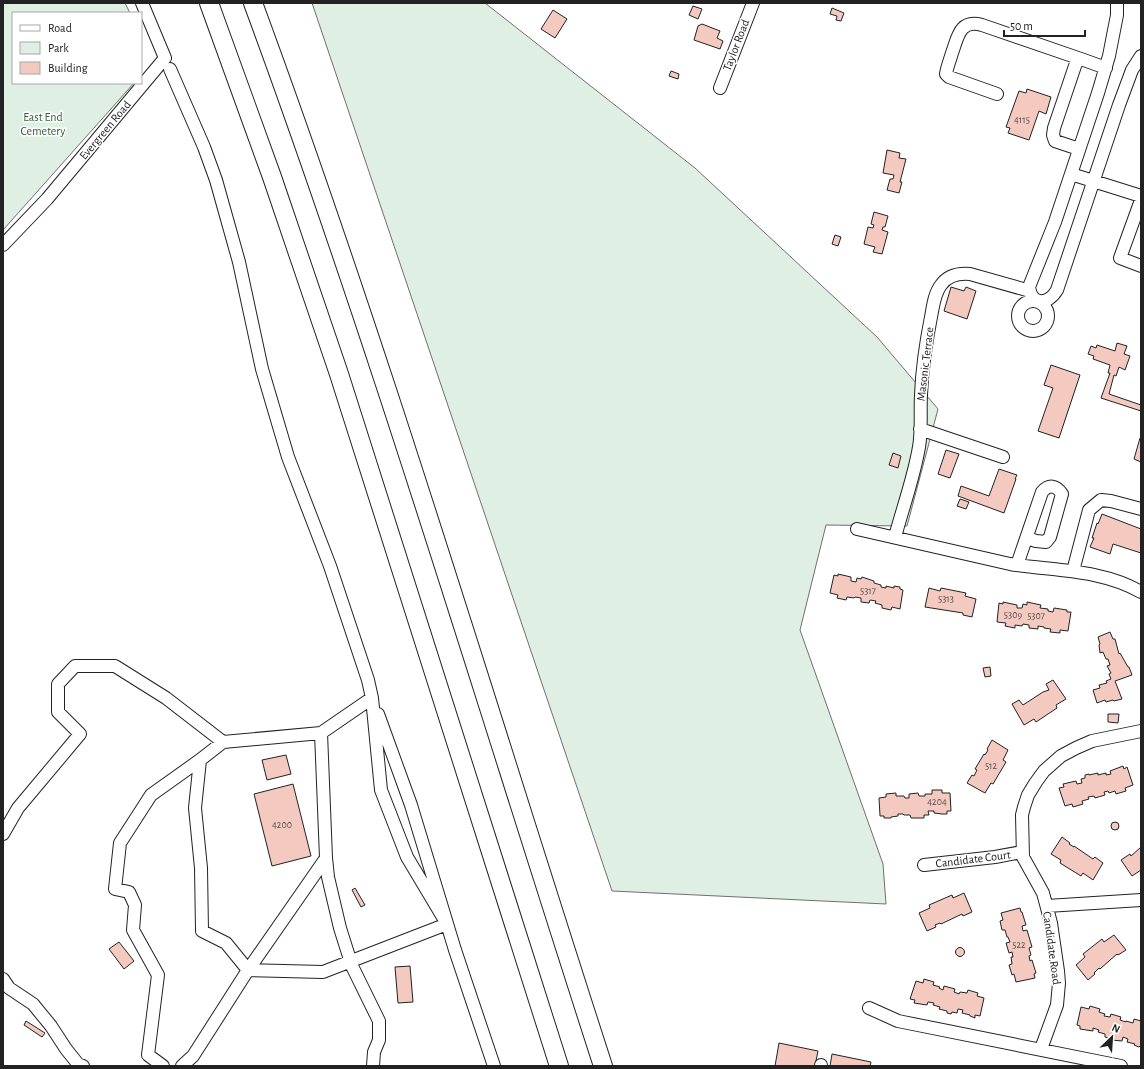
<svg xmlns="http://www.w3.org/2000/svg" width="1144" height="1069" font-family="'Alegreya Sans',sans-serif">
<rect width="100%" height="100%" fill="#fff"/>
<path fill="#e0efe3" stroke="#6f6f6f" d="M3,3H125L130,13H13V83H134L3,230Z
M312,3H485L695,168L877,337L938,409L907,526L826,525L800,630L883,864L886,904L612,891Z"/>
<path fill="#f3c9c0" stroke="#222" d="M693,6L702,9L698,19L689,15Z
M832,8L844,13L841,21L836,20L837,16L830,14Z
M553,10L567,19L555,38L541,29Z
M702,24L720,31L717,38L723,41L720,49L694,40L698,26Z
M671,71L679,74L678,79L669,76Z
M1027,89L1051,97L1046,114L1039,111L1029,140L1008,133L1010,128L1006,127L1019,91L1026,93Z
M887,150L900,153L899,158L906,159L900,182H902L899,193L887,190L890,179H893L894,175L883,173Z
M874,212L888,216L885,227H883L882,230L888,232L882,254L873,252L875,247L864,244L868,227L873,228L874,225L871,224Z
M835,235L841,237L838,246L832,244Z
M951,287L964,291L966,287L976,291L967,319L944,311Z
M1117,343L1127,346L1124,354L1130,356L1125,370L1119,367L1116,376L1114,375L1109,394L1141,405V411L1101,398L1110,373H1108L1110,365L1093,359L1094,356L1088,354L1091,346L1096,348L1097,345L1115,351Z
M1051,365L1080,375L1059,438L1038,431L1053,388L1044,385Z
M1140,438L1141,439V462L1134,459Z
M946,450L959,454L950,478L938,474Z
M893,453L901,456L898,468L889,465Z
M999,469L1017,475L1015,479H1016L1004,513L958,496L961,486L989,496Z
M960,499L969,502L966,509L957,506Z
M1102,514L1141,529V553L1113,544L1110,554L1090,547L1094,538H1092L1097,523L1098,524Z
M838,574L851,577V581L856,582L857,578L861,579L862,577L874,581V583L881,585V587L886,588V586L894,588V586L900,587V589L903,590L900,609L892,607L891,610L882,608V605L875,603L876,601L870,600L869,603L861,602V598L855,597L854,598L847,597L846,600L837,598L838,595L830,593L834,575L838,576Z
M929,588L940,591L941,588L966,593L965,596L976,599L972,617L963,615V613L925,607Z
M1003,602L1017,605V608H1022L1023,604L1027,605V602L1041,605L1040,608L1048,609V611L1053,612L1054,608L1067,610V612H1071L1068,631L1060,630V633L1050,632L1051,629L1044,628V627L1038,626V629L1029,628V625L1023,624L1022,626L1015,625V628L1005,626L1006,623L997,622L999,603L1003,604Z
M1110,632L1113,639H1115L1119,654L1120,653L1128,667H1129L1132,675L1115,681L1122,699L1114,701L1113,700L1106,702L1105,700L1097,703L1093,690L1100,688L1099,685L1107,683L1106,681L1111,679L1109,674L1111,673L1107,666L1110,665L1108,659H1106L1103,652L1100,653L1099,645L1100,644L1098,637Z
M990,667L991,676L985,677L983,668Z
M1053,680L1066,699L1056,705L1057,708L1036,722L1034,719L1024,725L1012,704L1019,700L1023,705L1043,692L1049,690L1046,684Z
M1108,714H1119L1118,723L1108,722Z
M992,740L1008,750L1003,760L1006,762L993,784L991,783L985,793L967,783L972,775L974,776L977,770L975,769L984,754L985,755L988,750L987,749Z
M286,755L291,774L267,780L262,760Z
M1123,766L1124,769L1127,767L1133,785L1125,788L1126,791L1116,794L1115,791L1109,793L1108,791L1104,792L1105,795L1095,798L1094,796L1088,797L1089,799L1082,801L1083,804L1073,807L1072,804L1065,806L1059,788L1064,787L1063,784L1076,781L1077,784L1082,783L1081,779L1085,778V775L1089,774V775L1098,773V775L1106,773V775L1111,774L1110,771Z
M293,784L311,856L272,866L254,794Z
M932,790H942V793H950L951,811H947V814H942L934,813V811H928L929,815H924V818H911L910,815H904L903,814H898V816L891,817V818H884V816H880L879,798L886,797V794L896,793V796H904L905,798H909V794L918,793L919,796H925V794H932Z
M1111 826a4 4 0 1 1 8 0a4 4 0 1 1-8 0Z
M1062,837L1070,843L1069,844L1074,847V846L1093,859L1095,857L1103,863L1093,880L1083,873L1081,876L1060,863L1061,860L1051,854Z
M1141,847V870L1132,876L1121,860L1130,854L1131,856Z
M355,888L365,905L361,907L352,890Z
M964,893L972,912L963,916L962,914L941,924L940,923L935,925L936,927L927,931L919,913L930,908L929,905L952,895L953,898Z
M1020,908L1021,912H1022L1026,925L1022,926L1023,931L1027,930L1032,947L1029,948L1031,955L1029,956L1030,961L1032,960L1036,973L1034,974L1035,978L1016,982L1014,974L1012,975L1009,965L1012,964L1011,957H1013L1012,952L1009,953L1006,943L1010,942L1008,937H1007L1005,930H1002L1000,921L1003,920L1001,913Z
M1114,935L1126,950L1118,955L1117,954L1100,969L1099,968L1094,973L1095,974L1088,980L1076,965L1085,957L1083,954L1102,939L1104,942Z
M119,942L134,961L124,969L109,949Z
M955.5 952a4.5 4.5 0 1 1 9 0a4.5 4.5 0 1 1-9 0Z
M410,966L413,1002L398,1003L395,967Z
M924,979L934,982L933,985L940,987L939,988L943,990L944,986L955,989L954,992L959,994L960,992L967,993L968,990L978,993L977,996L984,998L980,1016L975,1015V1018L970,1016V1015L962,1013L963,1010L958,1009L957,1013L952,1012L951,1014L947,1013V1011L939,1009L940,1007L933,1005L934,1003L928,1002L927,1005L914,1003L915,1000L910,999L916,981L923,983Z
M1090,1006L1100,1009L1099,1012L1105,1014L1104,1016L1110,1017L1111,1014L1121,1017L1120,1020L1126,1022V1021L1133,1023L1134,1019L1141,1021V1045L1139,1047L1134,1045L1135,1044L1127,1042L1128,1039L1123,1037L1122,1041L1111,1040L1112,1039L1105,1037V1034L1098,1032L1099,1030L1093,1028V1031L1080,1029V1026L1077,1025L1081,1007L1089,1009Z
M26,1021L45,1033L42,1037L24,1025Z
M779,1043L818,1051L815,1066H775Z
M832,1054L871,1062L870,1066H830Z"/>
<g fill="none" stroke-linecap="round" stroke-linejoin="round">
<g stroke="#222" stroke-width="14">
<path id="minor" d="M1117,3V15L1109,56L1098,93L1055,222L1029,287C1032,306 1048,305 1057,290L1119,105L1132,70L1141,56
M170,69L204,147L216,180L239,262L262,369L288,457L330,566L368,680L372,698L321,733L326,858L328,877L340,928L352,966L379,1021V1040L374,1052L373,1066
M720,88L753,3
M997,94L949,77L946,74C947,67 950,60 952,53C958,36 960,19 982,25L1081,59
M1079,149L1055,141L1053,135L1054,128L1076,63L1081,59L1106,68
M1071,174L1141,196
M1141,200L1120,258L1141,266
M3,245L47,199L165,58L142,3
M1018 316a15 15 0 1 1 30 0a15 15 0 1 1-30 0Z
M920,429L1003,457
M857,529L1010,564C1054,571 1101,569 1141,592
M895,537C903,507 914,477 919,447C922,430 920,412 921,395C922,369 926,342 931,317C933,307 934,294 941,285C948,275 958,273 970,274L1030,291
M1017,565L1042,492C1049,484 1056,485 1062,494L1050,537L1046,542L1036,541L1027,538
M1073,571L1089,510L1101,500L1111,501L1141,509
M378,714L411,805L455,950L494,1066
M3,834L18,808L80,734L58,712V684L75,666H115L166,698L223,742
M924,865L995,857L1022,852
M1047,906L1141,900
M248,970L323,972L447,924L407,857L381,790L372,698
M248,970L326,858
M3,979L9,988L33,1004L51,1026L66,1049L78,1064L83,1066
M869,1008L898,1021L1121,1066
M1041,1049L1057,1005L1059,983L1058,971L1051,923L1043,893L1023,857L1022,815L1024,807L1028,795L1036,782L1044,771L1061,756L1076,748L1092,741L1141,731
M163,1066L148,1055L158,975L133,930L135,905L129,892L115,889L120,843L151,795L200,760
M182,1066L193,1056L248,970L226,943L202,931L201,868L195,808L200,760L223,742L321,733
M821,1066V1065"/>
</g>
<g stroke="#222" stroke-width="20">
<path id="highway" d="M209,3L272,177L339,374L559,1066
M253,3C382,353 488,711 603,1066"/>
</g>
<use href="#minor" stroke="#fff" stroke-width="12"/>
<use href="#highway" stroke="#fff" stroke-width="18"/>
</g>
<g text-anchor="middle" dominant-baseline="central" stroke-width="3" stroke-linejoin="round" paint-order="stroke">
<g font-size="10" fill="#564c4a">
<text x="1022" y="120">4115</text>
<text x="868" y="591">5317</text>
<text x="946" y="599">5313</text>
<text x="1013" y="615">5309</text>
<text x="1036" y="616">5307</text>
<text x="991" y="766">512</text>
<text x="937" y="802">4204</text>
<text x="282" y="825">4200</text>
<text x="1019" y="945">522</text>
</g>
<g font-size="12" fill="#222" stroke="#fff">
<text transform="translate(736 45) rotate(-69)">Taylor Road</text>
<text transform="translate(105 130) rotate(-50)">Evergreen Road</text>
<text transform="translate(925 364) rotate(-83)">Masonic Terrace</text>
<text transform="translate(973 859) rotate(-7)">Candidate Court</text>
<text transform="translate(1052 948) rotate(82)">Candidate Road</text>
</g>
<g font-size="12" fill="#2f5e38" stroke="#fff">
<text x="43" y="117">East End<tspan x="43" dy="14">Cemetery</tspan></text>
</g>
</g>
<rect width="1144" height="1069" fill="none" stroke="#222222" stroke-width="8"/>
<rect x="12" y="12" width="130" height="72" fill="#ffffff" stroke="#a7a7a7"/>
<rect x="20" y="25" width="20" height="6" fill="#ffffff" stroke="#a7a7a7"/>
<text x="48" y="32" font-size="12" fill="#222222">Road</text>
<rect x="20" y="42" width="20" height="12" fill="#e0efe3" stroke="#a7a7a7"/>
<text x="48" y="52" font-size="12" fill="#222222">Park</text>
<rect x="20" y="62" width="20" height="12" fill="#f3c9c0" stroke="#a7a7a7"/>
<text x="48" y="72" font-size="12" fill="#222222">Building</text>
<g transform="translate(1112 1037) rotate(25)" stroke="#ffffff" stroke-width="3" paint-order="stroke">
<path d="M0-3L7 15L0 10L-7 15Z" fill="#222222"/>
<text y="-6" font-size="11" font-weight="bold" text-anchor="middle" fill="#222222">N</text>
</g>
<path d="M1004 30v6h81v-6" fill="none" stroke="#222222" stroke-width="2"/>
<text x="1010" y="30" font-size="12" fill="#222222" stroke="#ffffff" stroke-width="3" paint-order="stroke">50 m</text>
</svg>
